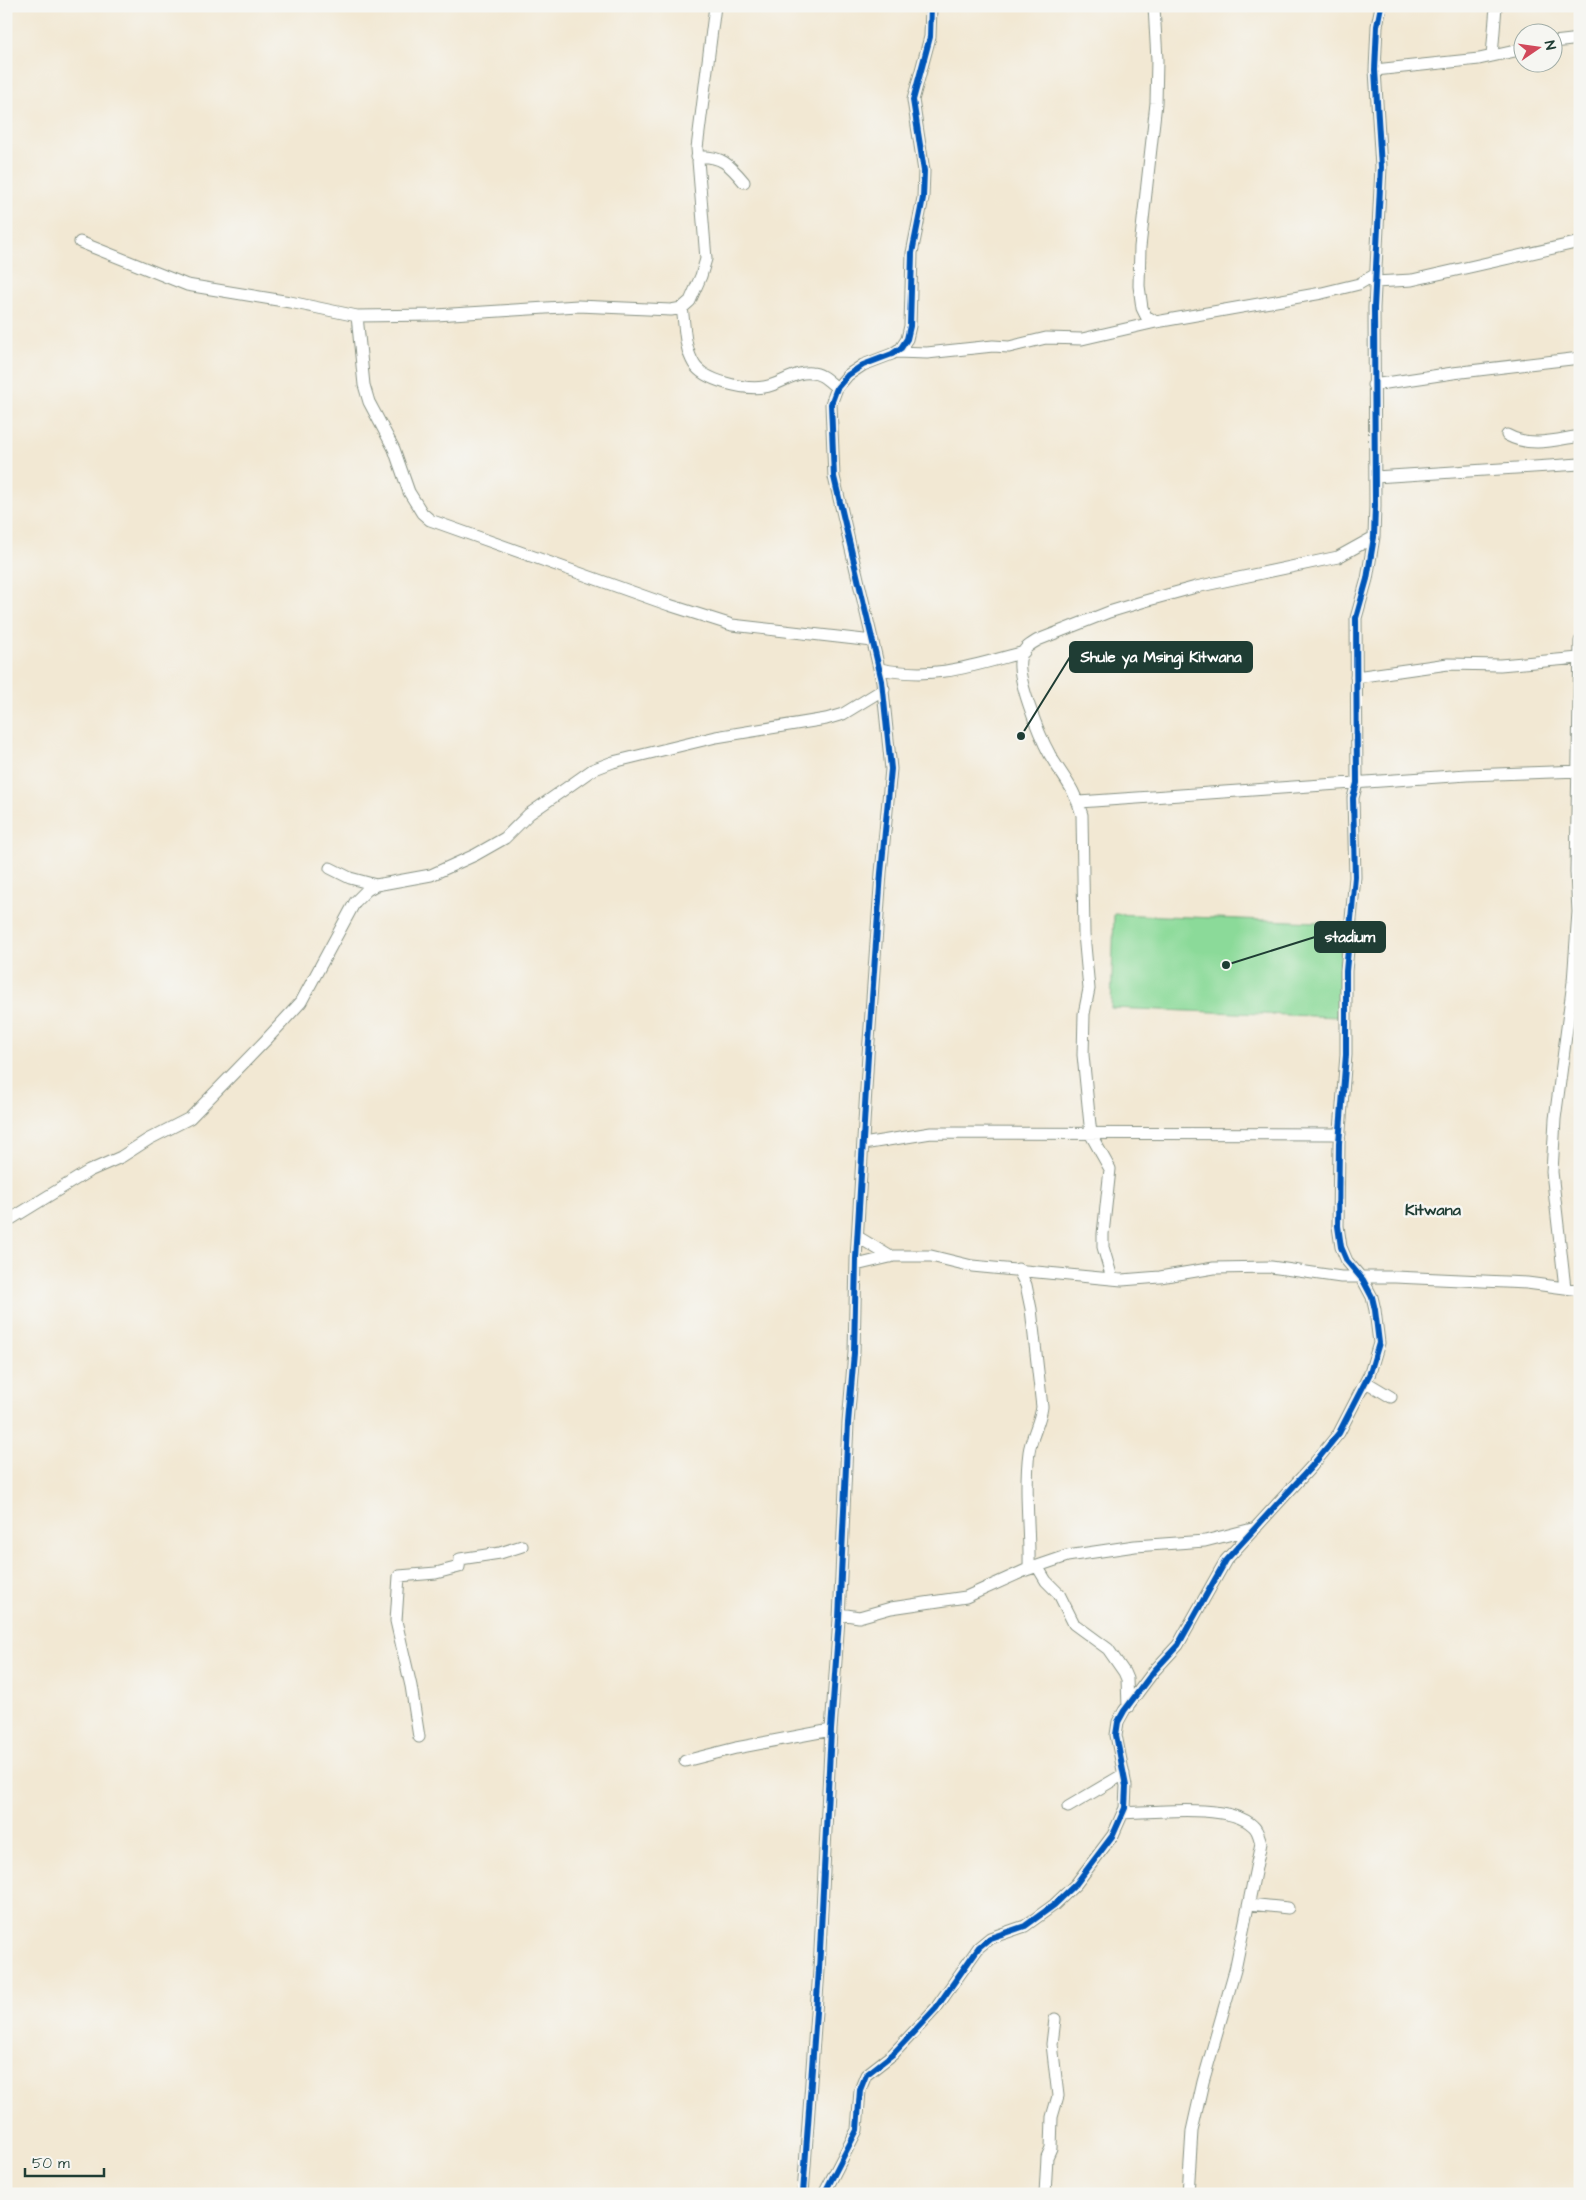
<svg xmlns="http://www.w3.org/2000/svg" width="1586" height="2200" font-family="'Architects Daughter',sans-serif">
<rect width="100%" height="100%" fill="#f6f6f2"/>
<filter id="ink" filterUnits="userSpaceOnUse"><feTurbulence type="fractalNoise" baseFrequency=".02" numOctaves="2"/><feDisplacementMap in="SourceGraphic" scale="10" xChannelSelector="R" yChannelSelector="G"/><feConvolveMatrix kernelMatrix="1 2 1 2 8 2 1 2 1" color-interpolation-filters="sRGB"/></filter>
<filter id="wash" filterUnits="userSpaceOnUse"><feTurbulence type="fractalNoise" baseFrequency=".0096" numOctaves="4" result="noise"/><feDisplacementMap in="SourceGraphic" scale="20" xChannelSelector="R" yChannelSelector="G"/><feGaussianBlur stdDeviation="1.12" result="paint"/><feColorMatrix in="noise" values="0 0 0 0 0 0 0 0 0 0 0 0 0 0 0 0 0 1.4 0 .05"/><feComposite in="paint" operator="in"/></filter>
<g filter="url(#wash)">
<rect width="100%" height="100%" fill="#f2e8d3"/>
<path fill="#8bda99" stroke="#558c66" d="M1114,914L1342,923L1338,1017L1111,1008Z"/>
</g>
<g filter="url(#ink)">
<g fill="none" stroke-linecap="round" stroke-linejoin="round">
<g stroke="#889284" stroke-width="13">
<path id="minor" d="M1154,6L1157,60L1156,103L1140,247L1139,286L1142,308L1146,316L1156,322
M1554,42L1580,39
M1492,56L1496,6
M1375,70L1479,59L1524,49
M697,157C721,155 730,165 744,182
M80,242L187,285L290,302L357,316L436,315L578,306L671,310L682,308L690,301L701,276L706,259L697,148L715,6
M1375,282L1412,280L1580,242
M682,308C685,326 684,348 694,364C704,381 745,390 764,387C780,385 795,371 811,373C822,373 829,382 837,388
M357,316L364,385L369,402L394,449L409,492L422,513L430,520L669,605L732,625L873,641
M895,352L927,353L993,346L1009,347L1046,338L1082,339L1156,322L1322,293L1359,284L1376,274
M1373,385L1453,373L1580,358
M1507,435C1531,448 1555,440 1580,436
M1375,477L1580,464
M880,669C935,680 972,666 1024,652
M1356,677L1448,664L1500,665L1579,658
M1079,802L1467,775L1580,771
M330,868L350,878L376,885
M863,1144L931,1133L1340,1134
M6,1222L89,1171L121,1157L149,1139L190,1118L266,1040L301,1002L355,902L367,890L376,885L431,875L475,855L505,838L529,814L565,789L592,770L613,762L716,737L826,719L843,714L884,689
M858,1237L891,1257
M856,1265L894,1256H931L972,1266L1122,1280L1160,1277L1214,1268L1271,1267L1341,1277H1395L1527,1283L1580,1290
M1018,1269L1026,1285L1031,1309L1042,1407C1040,1423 1031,1437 1029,1452C1024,1491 1030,1530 1029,1569
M1112,1278L1103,1247V1234L1110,1169L1091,1135L1083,1055L1084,1014L1089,989L1084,934L1082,815C1075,789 1063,777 1050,755C1040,737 1014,674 1021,656C1024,648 1031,644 1038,640L1109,612L1145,601L1196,587L1338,557L1374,537
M1565,1288L1552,1172L1555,1119L1573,982L1578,912L1576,872L1580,641
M1366,1382L1391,1397
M1037,1566L1046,1581L1059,1594L1074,1624L1108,1649L1124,1672L1127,1679L1128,1707
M840,1614L859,1617L891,1608L966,1597L1026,1570L1067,1556L1135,1546L1205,1541L1256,1528
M419,1737L411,1686L396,1621L399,1576L436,1573L459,1567L460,1559L500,1553L522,1546
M685,1761L736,1748L831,1730
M1068,1807L1124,1774
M1124,1813C1155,1812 1230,1803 1253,1826C1258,1830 1259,1837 1261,1843L1235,1970L1203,2082L1192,2131L1188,2194
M1249,1904L1288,1908
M803,2194L819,1970L831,1730L839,1619L848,1423L854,1353L856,1259L868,1055L881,873L891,769L882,681L834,477L831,404L837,388L848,375L863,365L892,354L901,348L907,339L910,326L912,253L923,198L924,171L913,100L930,37L931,6
M824,2194L857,2130L860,2090L866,2075L893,2054L936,2008L979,1947L990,1938L1025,1926L1054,1905L1076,1884L1113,1835L1125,1808L1126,1786L1116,1735L1118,1722L1124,1711L1154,1671L1178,1645L1226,1560L1312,1466L1339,1433L1370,1373L1379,1343L1375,1310L1372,1297L1363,1280L1347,1261L1341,1247L1338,1226L1339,1143L1346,1055V971L1355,877L1353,798L1357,783L1356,618L1367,579L1374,537L1375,506L1374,308L1381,167L1375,70L1377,26L1381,6
M1045,2194L1047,2157L1051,2148L1052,2117L1058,2096L1052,2044L1055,2019"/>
</g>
<use href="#minor" stroke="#fff" stroke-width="11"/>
<g stroke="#f6f6f2" stroke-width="9">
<path id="cycleway" d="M803,2194L819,1970L831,1730L839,1619L848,1423L854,1353L856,1259L868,1055L881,873L891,769L882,681L834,477L831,404L837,388L848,375L863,365L892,354L901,348L907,339L910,326L912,253L923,198L924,171L913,100L930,37L931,6
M824,2194L857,2130L860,2090L866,2075L893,2054L936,2008L979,1947L990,1938L1025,1926L1054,1905L1076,1884L1113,1835L1125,1808L1126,1786L1116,1735L1118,1722L1124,1711L1154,1671L1178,1645L1226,1560L1312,1466L1339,1433L1370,1373L1379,1343L1375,1310L1372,1297L1363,1280L1347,1261L1341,1247L1338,1226L1339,1143L1346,1055V971L1355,877L1353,798L1357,783L1356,618L1367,579L1374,537L1375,506L1374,308L1381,167L1375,70L1377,26L1381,6"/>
</g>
<use href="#cycleway" stroke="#0057b8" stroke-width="6"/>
</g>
</g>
<g text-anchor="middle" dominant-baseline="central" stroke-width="5" stroke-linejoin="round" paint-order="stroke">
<g font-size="16" font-weight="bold" fill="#1f3d34" stroke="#f6f6f2">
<text x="1433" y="1210">Kitwana</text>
</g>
</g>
<path fill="none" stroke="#1f3d34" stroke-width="2" d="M1021 736L1070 657M1226 965L1315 937"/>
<g fill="#1f3d34" stroke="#f6f6f2" stroke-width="2">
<circle cx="1021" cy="736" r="5"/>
<circle cx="1226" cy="965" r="5"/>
</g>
<g fill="#1f3d34" stroke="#1f3d34" stroke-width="2">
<rect x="1070" y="642" width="182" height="30" rx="5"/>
<rect x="1315" y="922" width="70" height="30" rx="5"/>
</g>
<g font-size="15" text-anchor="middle" font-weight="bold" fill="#fff">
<text x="1161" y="662">Shule ya Msingi Kitwana</text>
<text x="1350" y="942">stadium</text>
</g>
<rect width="1586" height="2200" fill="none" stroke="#f6f6f2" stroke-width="25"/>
<g transform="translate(1538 48) rotate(77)"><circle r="24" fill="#f6f6f2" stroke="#a0aca6"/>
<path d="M0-4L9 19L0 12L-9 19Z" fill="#d1495b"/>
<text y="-8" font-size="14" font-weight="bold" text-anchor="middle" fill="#1f3d34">N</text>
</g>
<path d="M25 2168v8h79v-8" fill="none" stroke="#1f3d34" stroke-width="2.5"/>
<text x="32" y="2168" font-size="15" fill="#1f3d34" stroke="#f6f6f2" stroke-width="4" paint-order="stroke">50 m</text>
</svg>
